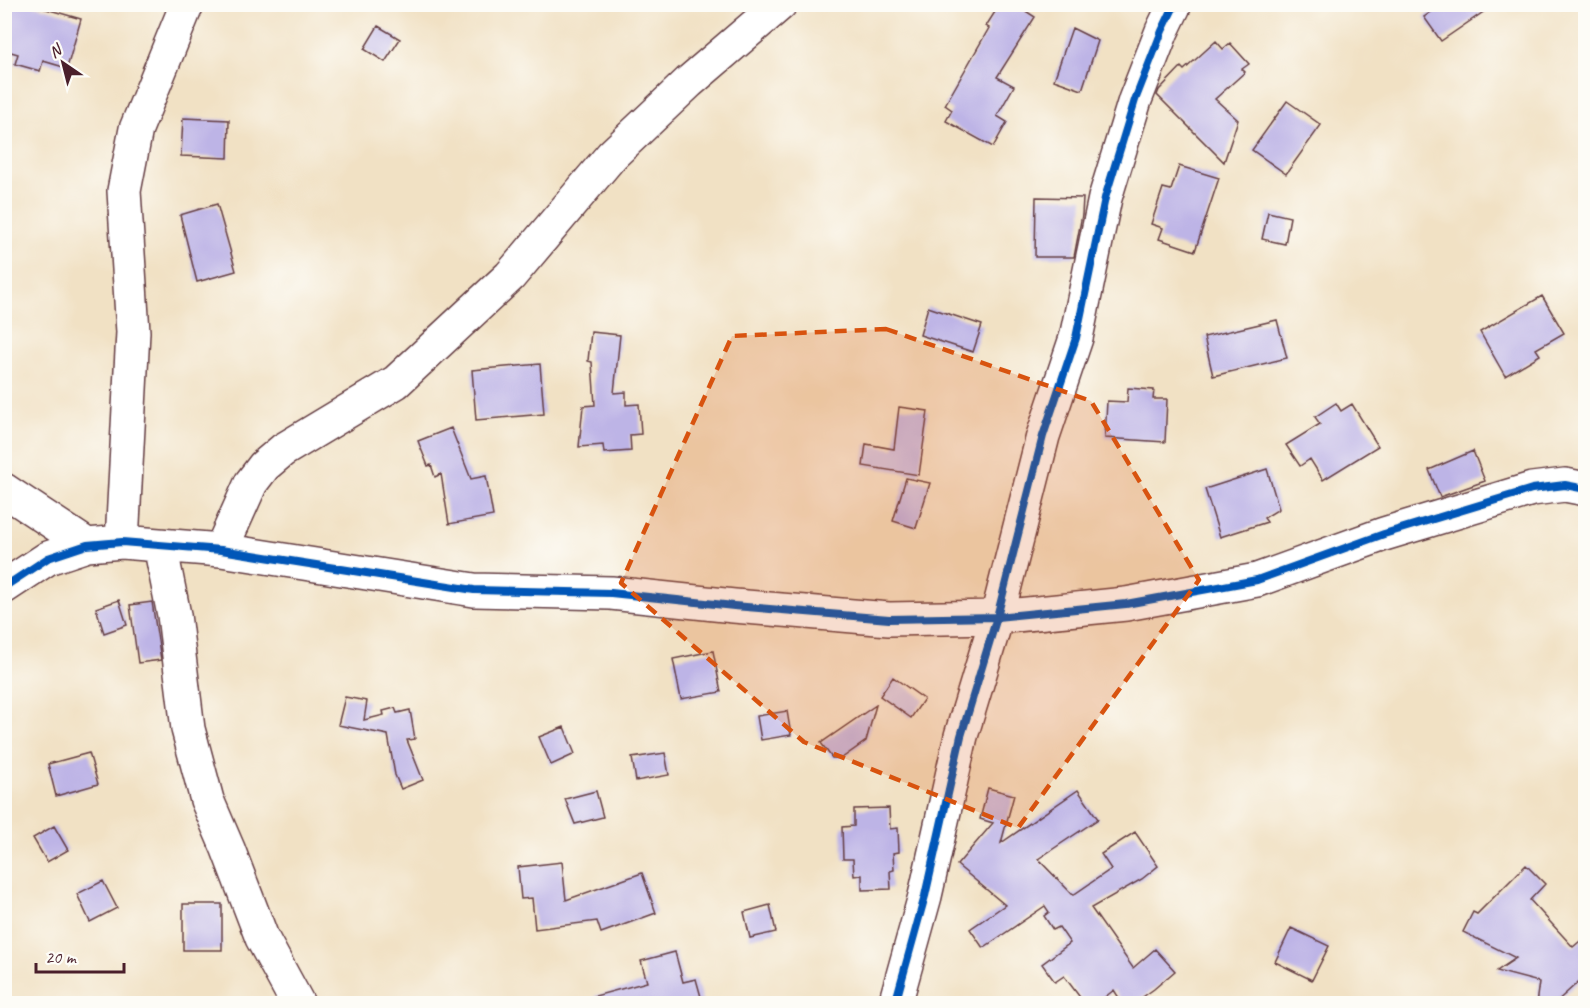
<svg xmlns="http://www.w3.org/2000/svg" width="1590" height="1008" font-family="Caveat,sans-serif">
<rect width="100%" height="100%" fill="#fdfcf7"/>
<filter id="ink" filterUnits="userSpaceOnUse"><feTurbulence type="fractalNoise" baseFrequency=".0167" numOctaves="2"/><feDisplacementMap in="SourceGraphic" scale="12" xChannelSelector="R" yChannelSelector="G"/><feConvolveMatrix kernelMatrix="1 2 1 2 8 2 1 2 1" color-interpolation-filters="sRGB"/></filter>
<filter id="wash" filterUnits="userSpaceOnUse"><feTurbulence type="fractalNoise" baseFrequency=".008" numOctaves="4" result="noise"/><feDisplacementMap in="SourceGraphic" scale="24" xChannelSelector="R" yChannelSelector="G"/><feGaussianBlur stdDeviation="1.35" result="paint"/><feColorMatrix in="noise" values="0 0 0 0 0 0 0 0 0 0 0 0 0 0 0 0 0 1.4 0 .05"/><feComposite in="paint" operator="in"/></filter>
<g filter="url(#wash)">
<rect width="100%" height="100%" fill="#f1e1c4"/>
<g id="blocks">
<path fill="#bdb4e6" d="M4,4H29L81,19L67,68L43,61L40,71L15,64L18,54L4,50Z
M1000,4H1015L1035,17L997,77L1014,86L997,116L1007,122L993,147L946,121L952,110L945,105L989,28L986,26Z
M1443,4H1495L1441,41L1424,17Z
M378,26L400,39L385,62L364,49Z
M1072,28L1098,41L1082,90L1054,80Z
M1216,41L1223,49L1230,43L1249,64L1242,69L1245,72L1215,99L1238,120L1224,162L1157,95L1159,90L1181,67L1184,70Z
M1287,101L1321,125L1286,174L1252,150Z
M183,118L229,120L228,158L181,156Z
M1179,166L1219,178L1195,251L1159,239L1163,228L1151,224L1163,188L1171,190Z
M1036,197L1083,198L1082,215L1074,257H1035Z
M217,204L236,271L197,282L180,215Z
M1268,212L1290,217L1285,244L1262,239Z
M1542,296L1564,333L1536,349L1540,355L1505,376L1480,332Z
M928,307L982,325L973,352L920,335Z
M1277,320L1287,358L1213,376L1204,337Z
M591,332L620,335L614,393L626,392V405L639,404L641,434L630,435L631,451L604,453L603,445L579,447L583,406L595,405L592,362L588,361Z
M540,364L544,414L476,420L472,370Z
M1128,388L1154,390L1153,399H1167L1165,442L1105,438L1107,401L1127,402Z
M1336,403L1341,411L1352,404L1378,446L1323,480L1310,459L1300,466L1286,445L1320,424L1315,417Z
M899,407L928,411L919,475L863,466L866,444L894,449Z
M451,428L471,479L486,476L493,516L449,524L441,474L435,477L431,465L428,466L418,441Z
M1473,451L1485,481L1440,497L1429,470Z
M1267,469L1279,509L1264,518L1267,522L1220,537L1205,489Z
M906,478L930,483L916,528L893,521Z
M119,600L127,625L104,633L96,608Z
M152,602L161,660L138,663L130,605Z
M713,651L721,692L681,699L673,659Z
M893,677L924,699L911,718L880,696Z
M345,697L367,701L364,720L384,715L383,711L395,708L397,713L410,710L415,739L407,740L423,780L401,789L395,775L388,735L338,725Z
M876,705L866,741L842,758H832L821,743Z
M787,711L791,735L761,740L757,716Z
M564,727L575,754L551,765L539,737Z
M89,753L98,784L56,796L48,764Z
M665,753L669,775L636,781L632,758Z
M988,788L1014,795L1001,843L1078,790L1098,819L1038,859L1073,895L1111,869L1101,854L1135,832L1158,866L1142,879L1091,908L1133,968L1155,949L1175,971L1154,989L1133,1004H1123L1114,990L1096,1004H1085L1064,976L1055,982L1042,964L1070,943L1059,927L1053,930L1044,916L1049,912L1045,906L983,948L970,929L1005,905L957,865L993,823L980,819Z
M596,791L603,817L575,824L565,799Z
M889,808L890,829L898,828L899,852L893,853L894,870L890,871L891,889L862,890V875L854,876L853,859H843L842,827L854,826V809Z
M54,826L68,850L47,862L33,838Z
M562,862L566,900L642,873L656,913L601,933L597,921L535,929L532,898L521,899L518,867Z
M1526,865L1545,884L1530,900L1573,947L1586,936V975L1554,1004H1536L1539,982L1497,971L1516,958L1463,932L1473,912L1477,914Z
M103,881L117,908L90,922L77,894Z
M183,904H222V950H183Z
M770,905L776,932L750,938L744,912Z
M1291,928L1329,946L1312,980L1275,962Z
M675,952L683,982L696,979L703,1004H596L595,996L647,982L641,961Z"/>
</g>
</g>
<g filter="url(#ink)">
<use href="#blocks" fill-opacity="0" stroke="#633c42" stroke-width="1.5"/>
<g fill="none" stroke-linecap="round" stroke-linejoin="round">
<g stroke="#633c42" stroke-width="36">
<path id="street" d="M4,490L87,545
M122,542L133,332L124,191L136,129L187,4
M160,545L174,615L188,729L207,800L228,849L262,938L298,1004
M221,550L251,483L264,466L283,450L396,382L510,276L612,155L689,82L780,4
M4,587L48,558L87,545L122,542L221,550L474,590L611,593L734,606L889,619L997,617L1126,604L1257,580L1384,534L1532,489L1565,485L1586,489
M895,1004L925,896L961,736L997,617L1043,436L1076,338L1105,198L1135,100L1162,31L1175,4"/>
</g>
<use href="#street" stroke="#fff" stroke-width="33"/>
<g stroke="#fdfcf7" stroke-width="11">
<path id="cycleway" d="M4,587L48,558L87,545L122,542L221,550L474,590L611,593L734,606L889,619L997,617L1126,604L1257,580L1384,534L1532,489L1565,485L1586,489
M895,1004L925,896L961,736L997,617L1043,436L1076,338L1105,198L1135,100L1162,31L1175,4"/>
</g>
<use href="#cycleway" stroke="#0057b8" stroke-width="8"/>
</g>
</g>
<path fill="#d8530f" fill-opacity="0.2" stroke="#d8530f" stroke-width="4.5" stroke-dasharray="12 8" stroke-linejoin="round" d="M886,329L1091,401L1199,580L1018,828L804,742L621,583L732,336Z"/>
<rect width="1590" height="1008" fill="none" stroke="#fdfcf7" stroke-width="24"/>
<g transform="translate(63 63) rotate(325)" stroke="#fdfcf7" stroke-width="4.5" paint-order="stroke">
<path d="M0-4.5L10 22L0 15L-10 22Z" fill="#4a1f2b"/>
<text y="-9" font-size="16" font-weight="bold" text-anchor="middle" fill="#4a1f2b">N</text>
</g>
<path d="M36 963v9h88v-9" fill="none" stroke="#4a1f2b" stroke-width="3"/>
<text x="45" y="963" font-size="18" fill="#4a1f2b" stroke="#fdfcf7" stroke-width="4.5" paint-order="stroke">20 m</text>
</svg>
